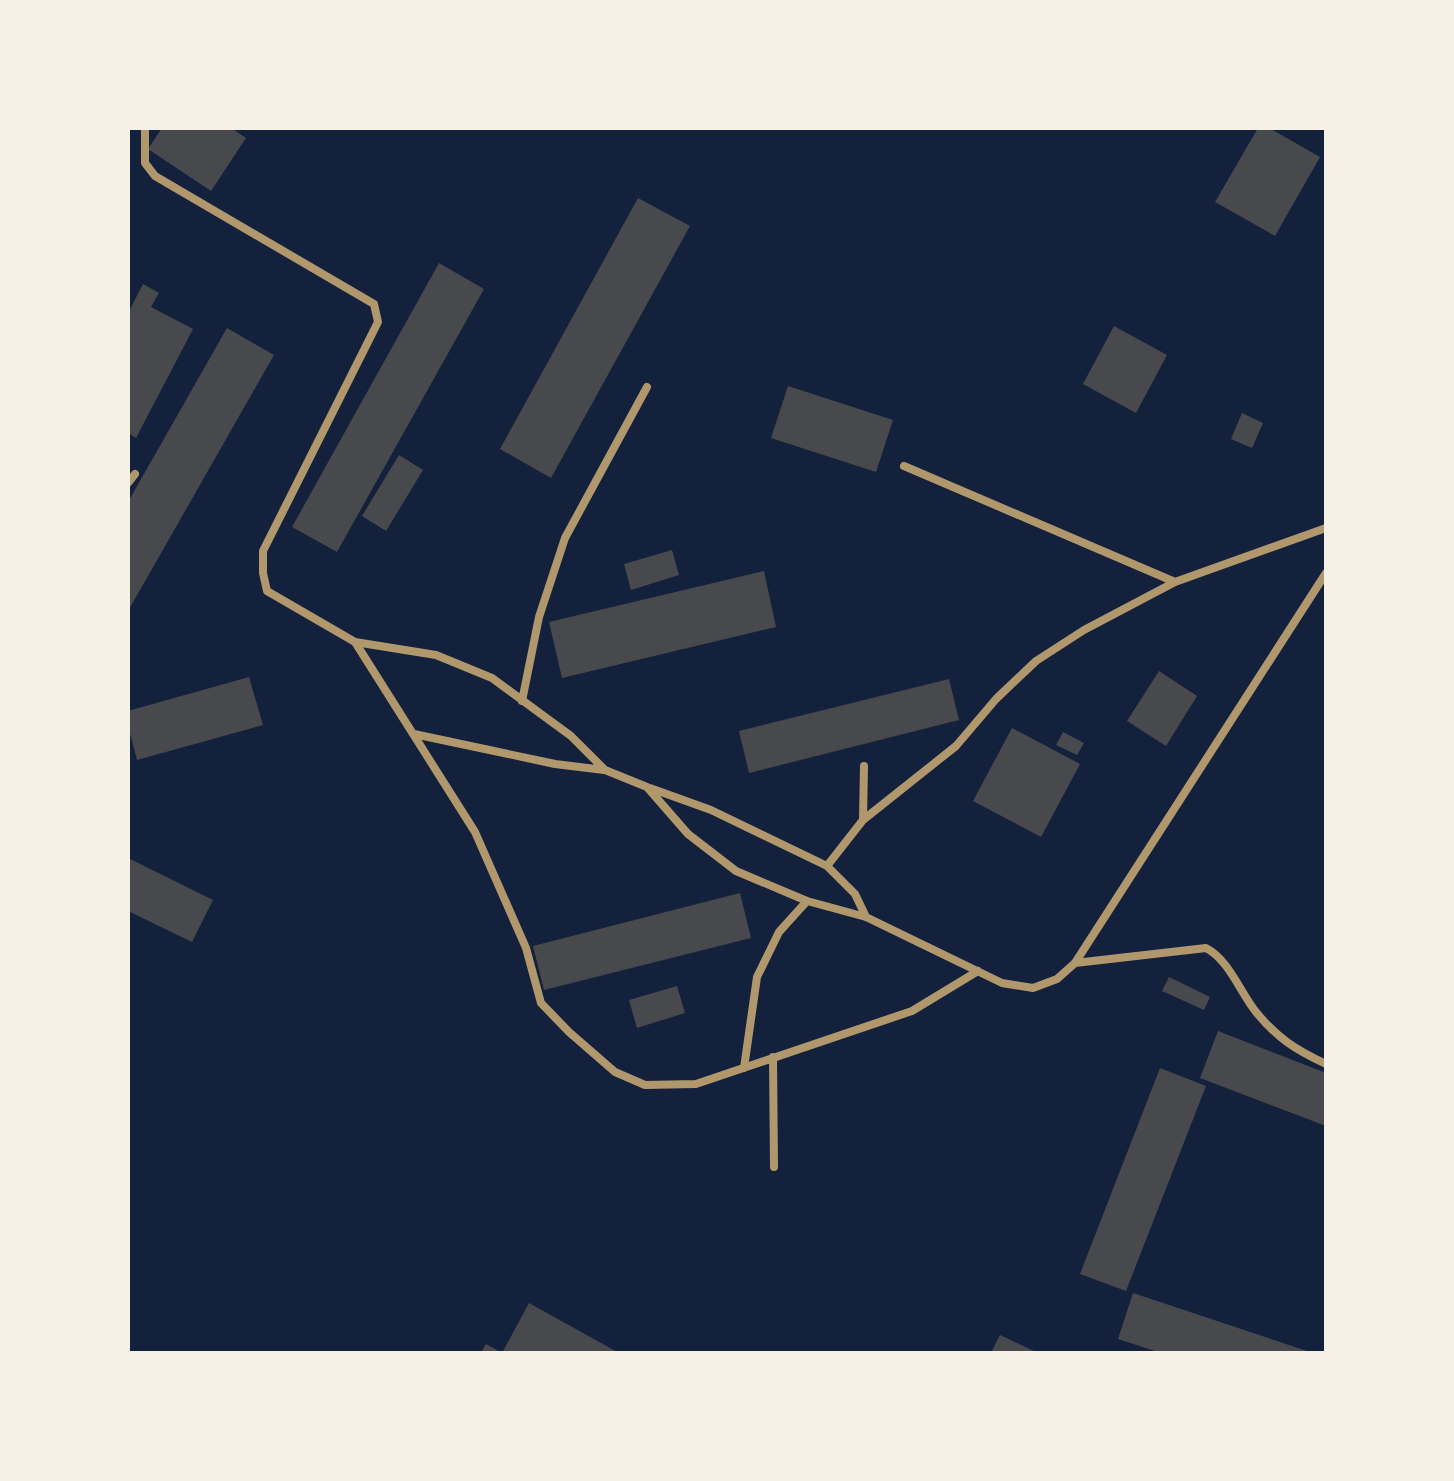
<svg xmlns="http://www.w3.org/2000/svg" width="1454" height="1481" font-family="'DejaVu Sans',sans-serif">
<rect width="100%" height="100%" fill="#14213d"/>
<path fill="#48494c" d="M162,128H231L246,138L211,191L148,149Z
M1258,128H1269L1320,157L1275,236L1215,202Z
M638,198L690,226L551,478L500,449Z
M439,263L484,289L337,552L292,527Z
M143,284L159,293L151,307L193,329L136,438L128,433V313Z
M1114,326L1167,355L1136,413L1083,384Z
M227,328L274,355L128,611V502Z
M788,386L893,420L876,472L771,438Z
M1242,413L1263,423L1252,448L1231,439Z
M399,455L423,470L386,531L362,516Z
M672,550L679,575L631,590L624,564Z
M764,571L776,627L562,678L549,622Z
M1159,671L1197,696L1166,746L1127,721Z
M249,677L263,725L137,760L128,726V711Z
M949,679L959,720L749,773L739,731Z
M1012,728L1080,764L1041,837L973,801Z
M1063,732L1084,743L1077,755L1056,745Z
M128,858L213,900L192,942L128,911Z
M740,893L751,938L544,990L533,946Z
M1169,977L1210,997L1204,1010L1162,991Z
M677,986L685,1013L637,1028L629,1000Z
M1218,1031L1326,1073V1126L1200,1078Z
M1160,1068L1206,1086L1126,1291L1080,1274Z
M1133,1293L1310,1352L1309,1353H1161L1118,1339Z
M529,1303L619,1353H481L486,1344L502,1353Z
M1000,1335L1038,1353H991Z"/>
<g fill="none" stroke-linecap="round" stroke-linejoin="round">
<path stroke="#b1986c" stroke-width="8" d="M145,128V163L155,176L374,304L378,322L263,551V573L267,591L355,642L436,655L492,678L571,736L605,770L647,787L688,834L736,871L807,901L866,917L1002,983L1033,988L1057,979L1075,963L1326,573
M904,466L1175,582
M128,483L135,474
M355,642L475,832L526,948L541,1003L569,1032L615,1072L645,1085L696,1084L912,1011L978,971
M522,701L539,617L565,538L647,387
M414,734L555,764L604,770
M650,788L711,810L827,866L855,894L866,917
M863,820L864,766
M827,866L863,820L956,746L996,699L1036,661L1084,630L1175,582L1326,528
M1075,963L1206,948C1229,960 1240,992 1256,1012C1277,1038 1296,1050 1326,1064
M773,1057L774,1167
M744,1068L757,977L779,932L807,901"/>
</g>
<rect width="1454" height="1481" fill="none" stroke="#f6f1e7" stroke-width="260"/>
</svg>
